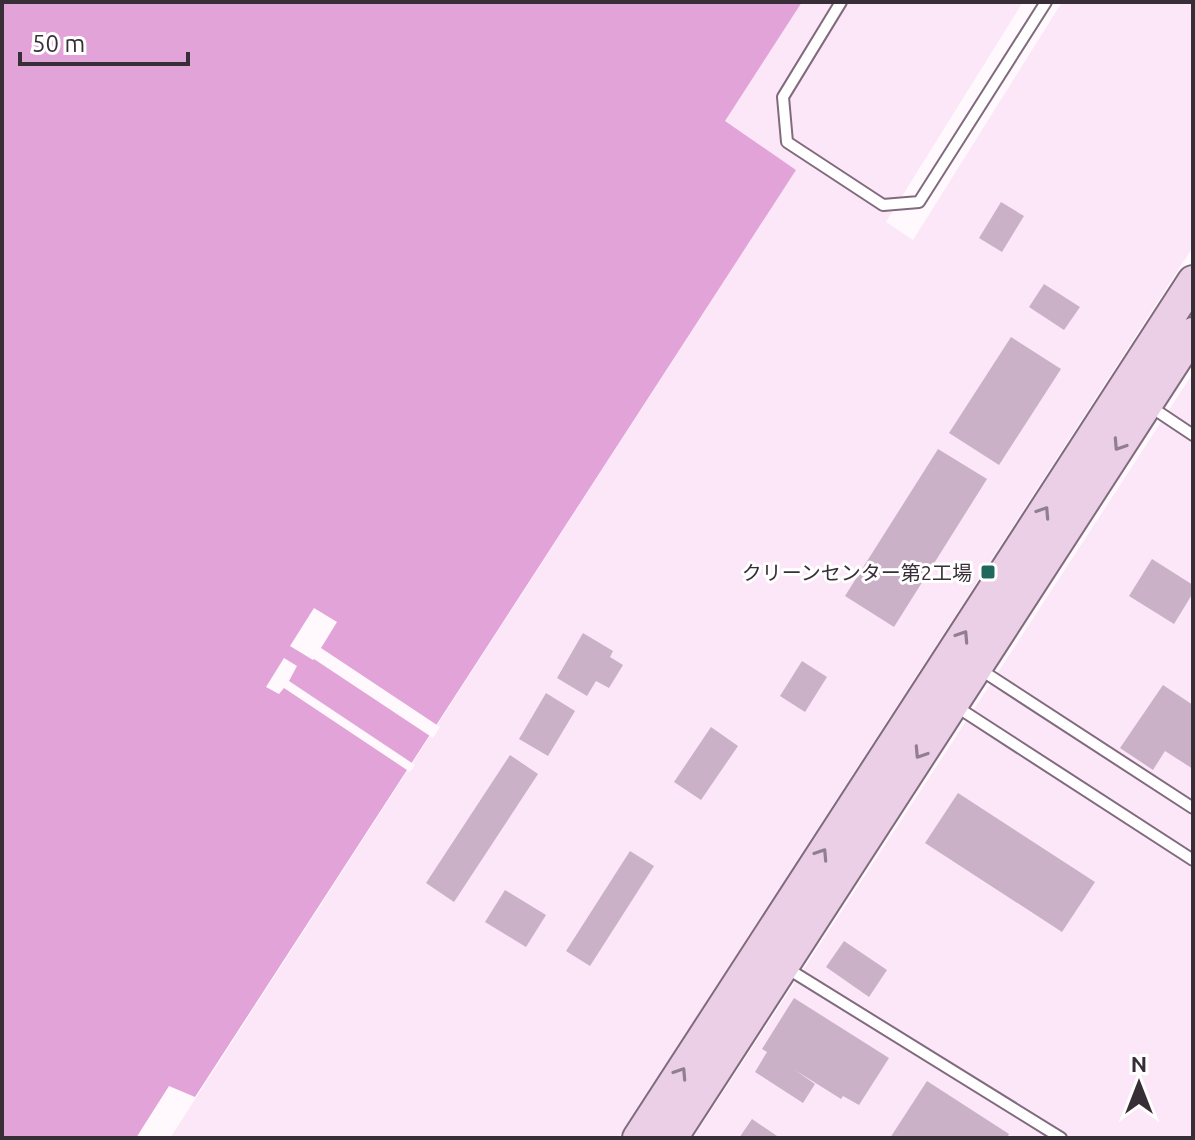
<svg xmlns="http://www.w3.org/2000/svg" width="1195" height="1140" font-family="Ubuntu,'Noto Sans JP',sans-serif">
<rect width="100%" height="100%" fill="#fff9fe"/>
<path fill="#fbe7f8" d="M802,2H1023L886,222L913,240L1062,2H1193V247L618,1138H170L796,170L724,122Z
M1193,373V1138H693L976,706Z"/>
<path fill="#e2a3d8" d="M2,2H802L725,121L796,170L195,1097L169,1086L136,1138H2Z"/>
<path fill="#fff9fe" d="M314,608L337,622L321,648L440,727L433,738L314,659L313,660L290,646Z
M284,658L297,666L289,681L415,765L410,772L284,688L279,694L266,687Z"/>
<path fill="#cbb1c7" d="M1001,202L1024,216L1002,252L979,238Z
M1044,284L1080,307L1064,330L1029,307Z
M1011,337L1061,369L999,465L949,433Z
M938,449L987,479L894,627L845,596Z
M1152,559L1193,585V593L1174,624L1129,596Z
M583,633L613,651L610,657L623,665L609,688L596,681L587,696L557,678Z
M802,661L827,677L805,712L780,696Z
M1163,685L1193,705V769L1165,751L1153,770L1120,748Z
M546,693L575,711L548,756L519,739Z
M711,727L738,746L701,800L674,782Z
M510,755L538,774L454,902L426,883Z
M958,793L1095,882L1062,932L925,843Z
M630,851L654,866L590,966L566,951Z
M505,890L546,915L526,947L485,922Z
M844,941L887,970L869,997L826,967Z
M794,998L889,1058L859,1105L843,1096L841,1099L795,1070L815,1084L803,1103L755,1072L767,1052L762,1049Z
M927,1081L1009,1134L1007,1138H890Z
M752,1119L780,1138H739Z"/>
<g fill="none" stroke-linecap="round" stroke-linejoin="round">
<g stroke="#816a7d" stroke-width="14">
<path id="lane" d="M841,2L783,97L787,142L883,205L919,202L1046,2
M1148,405L1193,435
M981,670L1193,808
M957,707L1193,860
M785,967L1061,1138"/>
</g>
<g stroke="#816a7d" stroke-width="34">
<path id="secondary" d="M638,1138L1193,281
M672,1138L1193,333"/>
</g>
<use href="#lane" stroke="#fff" stroke-width="10"/>
<use href="#secondary" stroke="#eacfe7" stroke-width="30"/>
</g>
<defs><path id="oneway-chevron" d="M-2-3.5L2.5 0L-2 3.5" fill="none" stroke-width="1.6" stroke-linecap="round" stroke-linejoin="round" transform="scale(2)"/></defs>
<g stroke="#917e8f">
<use href="#oneway-chevron" transform="translate(1119 445) rotate(123)"/>
<use href="#oneway-chevron" transform="translate(1044 512) rotate(-57)"/>
<use href="#oneway-chevron" transform="translate(963 636) rotate(-57)"/>
<use href="#oneway-chevron" transform="translate(920 753) rotate(123)"/>
<use href="#oneway-chevron" transform="translate(822 854) rotate(-57)"/>
<use href="#oneway-chevron" transform="translate(681 1073) rotate(-57)"/>
</g>
<rect fill="#20685d" stroke="#fff" stroke-width="3" x="980" y="564" width="16" height="16" rx="4"/>
<g text-anchor="middle" dominant-baseline="central" stroke-width="6" stroke-linejoin="round" paint-order="stroke">
<g font-size="20" fill="#382e37" stroke="#fff" text-anchor="end">
<text x="972" y="572">クリーンセンター第2工場</text>
</g>
</g>
<rect width="1195" height="1140" fill="none" stroke="#382e37" stroke-width="8"/>
<g transform="translate(1139 1084)" stroke="#ffffff" stroke-width="6" paint-order="stroke">
<path d="M0-6L14 30L0 20L-14 30Z" fill="#382e37"/>
<text y="-12" font-size="22" font-weight="bold" text-anchor="middle" fill="#382e37">N</text>
</g>
<path d="M20 52v12h168v-12" fill="none" stroke="#382e37" stroke-width="4"/>
<text x="32" y="52" font-size="24" fill="#382e37" stroke="#ffffff" stroke-width="6" paint-order="stroke">50 m</text>
</svg>
